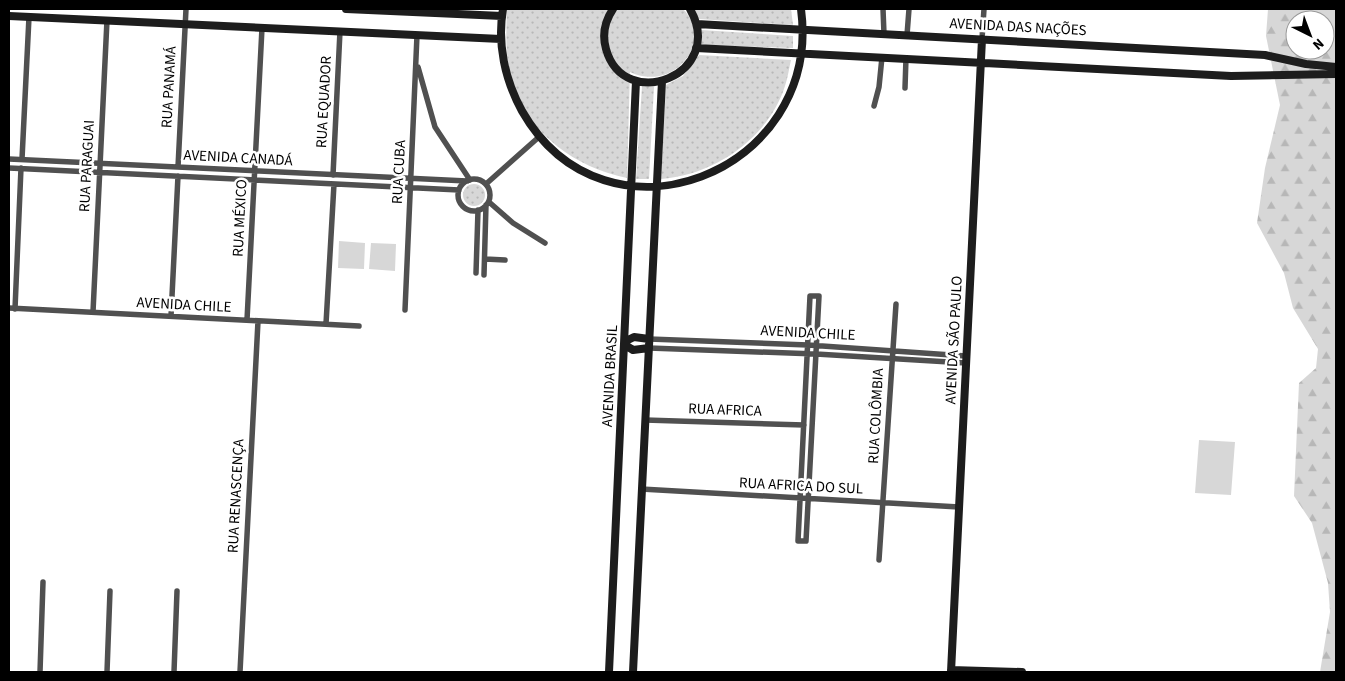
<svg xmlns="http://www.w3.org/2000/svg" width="1345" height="681" font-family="'Source Sans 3',sans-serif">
<defs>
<pattern id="green-dots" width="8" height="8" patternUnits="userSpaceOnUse" patternTransform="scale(1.25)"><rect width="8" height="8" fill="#d7d7d7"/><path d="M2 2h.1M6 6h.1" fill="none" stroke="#b7b7b7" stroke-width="1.8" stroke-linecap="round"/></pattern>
<pattern id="forest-firs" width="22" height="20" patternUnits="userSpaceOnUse" patternTransform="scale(1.25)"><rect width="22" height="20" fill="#d7d7d7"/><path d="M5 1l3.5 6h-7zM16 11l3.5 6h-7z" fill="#b7b7b7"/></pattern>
</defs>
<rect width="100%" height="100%" fill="#fff"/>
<path fill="url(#green-dots)" d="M507,9H683C715,41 674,93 630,72L627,178C576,168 527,133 512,81C505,58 506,33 507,9Z
M694,9H791L793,25L698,19Z
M701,30L793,36V48L700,45Z
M699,55L791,60C789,68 788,77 785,86C768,139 714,175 661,179L666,85L683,76Z
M642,86L654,87L649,179H636Z
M463 195a11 11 0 1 1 22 0a11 11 0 1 1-22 0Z"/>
<path fill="url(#forest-firs)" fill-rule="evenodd" d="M1268,9H1336V672H1320L1330,612L1328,583L1312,523L1294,496L1299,383L1316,368L1318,349L1293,308L1284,273L1257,223L1265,168L1280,105L1266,36ZM1295,20H1325V50H1295Z"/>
<path fill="#d7d7d7" d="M339,241L365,243L364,269L338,268Z
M371,243L396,244L395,271L369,269Z
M1199,440L1235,442L1231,495L1195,493Z"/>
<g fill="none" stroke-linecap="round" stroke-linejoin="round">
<path stroke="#9e9e9e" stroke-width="1" d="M1336,11V47
M1336,81V101"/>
<path stroke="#505050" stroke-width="5.5" d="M883,9L884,34
M907,35L909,9
M982,39L984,9
M418,67L435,127L470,180
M905,88L906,58
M874,106L879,87L882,57
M9,159L467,181
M22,159L29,17
M178,167L186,9
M9,168L459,190
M333,175L340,31
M458 195a16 16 0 1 1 32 0a16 16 0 1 1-32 0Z
M486,184L540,136
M489,202L513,223L545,243
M485,259L505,260
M476,273L478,210
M484,275L486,205
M810,296H819L806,541H798Z
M9,308L359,326
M15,309L21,168
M405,310L417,35
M93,312L107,20
M171,316L178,176
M247,320L262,28
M326,324L334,184
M649,339L808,345L966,356
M649,348L816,354L966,363
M645,420L804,425
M641,489L959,507
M879,560L896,304
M40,672L43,582
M107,672L110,591
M174,672L177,591
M240,672L258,321"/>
<path stroke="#1d1d1d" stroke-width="8" d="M346,9L502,16
M503,9C497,44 505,80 522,111C606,258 823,173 801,9
M613,9C605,21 602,35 606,49C624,114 727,75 690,9
M9,16L501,39
M697,24L1265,55L1306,64L1336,67
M696,48L1231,76L1336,74
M626,341L634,337L649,339
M625,345L633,350L649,348
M951,670L1022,672
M609,672L636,81
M633,672L662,81
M951,672L982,39"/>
</g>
<g text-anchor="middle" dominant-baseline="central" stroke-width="5" stroke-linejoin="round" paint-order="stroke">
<g font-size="15" fill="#000" stroke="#fff">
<text transform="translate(1018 27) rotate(3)">AVENIDA DAS NAÇÕES</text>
<text transform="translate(169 87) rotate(-87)">RUA PANAMÁ</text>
<text transform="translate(324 102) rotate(-87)">RUA EQUADOR</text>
<text transform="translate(238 158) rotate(3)">AVENIDA CANADÁ</text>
<text transform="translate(87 166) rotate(-87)">RUA PARAGUAI</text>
<text transform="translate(399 172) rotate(-87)">RUA CUBA</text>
<text transform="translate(240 218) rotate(-87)">RUA MÉXICO</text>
<text transform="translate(184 305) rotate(3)">AVENIDA CHILE</text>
<text transform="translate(808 333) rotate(3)">AVENIDA CHILE</text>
<text transform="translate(954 340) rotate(-87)">AVENIDA SÃO PAULO</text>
<text transform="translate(610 376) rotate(-87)">AVENIDA BRASIL</text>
<text transform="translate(725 410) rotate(2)">RUA AFRICA</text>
<text transform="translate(876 416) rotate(-87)">RUA COLÔMBIA</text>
<text transform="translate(801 486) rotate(3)">RUA AFRICA DO SUL</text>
<text transform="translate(236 496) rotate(-87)">RUA RENASCENÇA</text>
</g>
</g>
<rect width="1345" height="681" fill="none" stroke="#000000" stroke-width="20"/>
<g transform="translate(1310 35) rotate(138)"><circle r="24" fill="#ffffff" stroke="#999999"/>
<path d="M0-4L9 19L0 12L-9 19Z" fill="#000000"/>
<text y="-8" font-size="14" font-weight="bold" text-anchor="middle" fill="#000000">N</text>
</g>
</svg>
